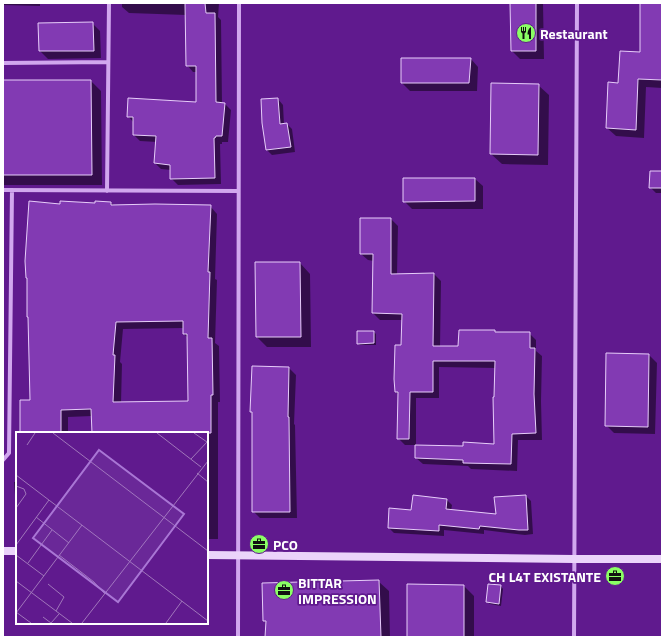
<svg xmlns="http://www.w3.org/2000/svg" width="665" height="640" font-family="'Titillium Web',sans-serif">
<rect width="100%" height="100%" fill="#601a8e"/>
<path fill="#0007" fill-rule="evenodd" d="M3,3H40V6L3,5Z
M122,3H219L218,17L221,20L222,104H225L231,110L228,142H222V144H220L221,184L178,185L171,178V170L161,169L155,163L157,142L140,141L134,135V123L128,116L197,103V72H193L187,65L186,15L129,13L122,7Z
M511,3H543L544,59H520L512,51Z
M642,3H662V88L646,87L644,138L616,136L607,128L619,84L641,53Z
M92,23L100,31L101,58L48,59L40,51Z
M471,59L478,67L477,91H410L402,83Z
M3,81H91L101,91L102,185H3Z
M538,85L549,95L548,165L502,164L491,154Z
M278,99L283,105L284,125L287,124L292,129L295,152L272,155L267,150Z
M662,172V193H656L650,187Z
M475,179L483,186V209H412L404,201Z
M96,202L111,203L115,206H210L217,214L215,279L217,280L215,343L219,346L220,402H218V539H207V433H93L92,416L68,417V433H21L31,401L29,318L28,317L61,205L96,204ZM184,328V334L188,338L190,402L121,403L122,364L120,362L123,329Z
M391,219L398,226L397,275L434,274L441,281L440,347H459L495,331L497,333H529L536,340V351L542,356L541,401L542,440H518L517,471L471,469L468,466L423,464L416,458L464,447L495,445L496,368L439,367V398H416V445H405L398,438L399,395L396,392L402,346L403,320H380L373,313L374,261L368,260L361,254Z
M300,263L310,274L311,347H267L257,337Z
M374,332L376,334V345H360L358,343Z
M649,355L657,363L655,434L614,433L606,425Z
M253,367L289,368L296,375L294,424L295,425L297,518H260L253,511V413L251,412Z
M14,482H17V509L16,508Z
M526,496L531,501L533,534L525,535L484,530V534L444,530V536L394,533L389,528L411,511L447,500L452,505L451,511L497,516Z
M378,581L389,591L390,637H266L267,623L264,620Z
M464,586L474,596V637H408Z
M501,586L503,589L501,606L490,604L487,602Z"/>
<path fill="#823ab3" stroke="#e7cdfa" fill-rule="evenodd" d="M185,3H205L206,13H215L216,102L225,103L222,136H216L215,138H214L215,178L170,179V165L154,163L156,136L133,135V117H127L128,98L196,102V66H186Z
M510,3H536V51H511Z
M640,3H662V80L638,79L636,130L606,128L608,82L618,83L620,51L640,52Z
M93,22L94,51H39L38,23Z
M401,58H471L469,83H401Z
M3,80H91L92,175H3Z
M491,83L539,84L538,155L490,154Z
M278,98L280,124L287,123L291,147L266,150L262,123L261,99Z
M650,171H662V188H649Z
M403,178H475V201L403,202Z
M29,201L60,204V201L95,203V201L111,202V205L155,204L211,205L208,272H210L208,338H212L213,395H211V433H92L91,409L61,410V433H20V400H30L28,317H27V278H26L25,261ZM183,321V334H187L188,401L113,402L115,355H113L116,322Z
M360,218H391V274L434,273L433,346H458L459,330H495V332H530V348H535L534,394L536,433L512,434L511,464L463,463V460L415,458V445L463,446V442L494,444L493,397H494L495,361H433V392H410L409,439H397L398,392H395L394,379L395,345H401L402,314L372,313L373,254H360Z
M255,262H300L301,337H256Z
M357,331H374V343L357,344Z
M606,353L649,354L648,427L605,426Z
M252,366L289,367L288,417H289L290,512H252V412H250Z
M413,495L447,499L446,509L496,514L494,497L526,495L528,530H519L480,526L479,529L439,525V531L388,528L389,508L411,510Z
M379,580L381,637H265L266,621H263L262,583Z
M407,584L464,585V637H407Z
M488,584L501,585L499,604L486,602Z"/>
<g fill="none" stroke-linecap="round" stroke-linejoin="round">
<path stroke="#d1a7ee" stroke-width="4" d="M3,63L108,62
M3,190L238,191
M107,191L109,3
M3,460L9,453L12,190
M238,637L239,3
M574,637L577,3"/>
<path stroke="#ebd4fa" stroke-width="8" d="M3,551H17
M207,555L574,559H662"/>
</g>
<defs>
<g id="restaurant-disc" transform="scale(1)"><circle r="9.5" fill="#8aff64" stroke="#601a8e"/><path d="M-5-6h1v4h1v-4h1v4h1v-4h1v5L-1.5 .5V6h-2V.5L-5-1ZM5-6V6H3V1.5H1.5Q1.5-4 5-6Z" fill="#111"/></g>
<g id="office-disc" transform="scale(1)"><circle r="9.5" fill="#8aff64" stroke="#601a8e"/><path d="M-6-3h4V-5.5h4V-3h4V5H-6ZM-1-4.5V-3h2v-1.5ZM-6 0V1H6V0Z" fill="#111"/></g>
</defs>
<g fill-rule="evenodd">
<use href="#restaurant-disc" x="526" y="33"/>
<use href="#office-disc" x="259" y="544"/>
<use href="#office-disc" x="615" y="576"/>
<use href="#office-disc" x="284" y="590"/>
</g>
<g text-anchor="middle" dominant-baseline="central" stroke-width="3.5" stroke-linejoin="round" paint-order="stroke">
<g font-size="14" font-weight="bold" fill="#fff" stroke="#601a8e" text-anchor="start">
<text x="540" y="33">Restaurant</text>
<text x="273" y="544">PCO</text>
<text x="601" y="576" text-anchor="end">CH L4T EXISTANTE</text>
<text x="298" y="582">BITTAR<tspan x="298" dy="16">IMPRESSION</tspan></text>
</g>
</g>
<g transform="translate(16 432)">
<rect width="192" height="192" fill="#601a8e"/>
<path fill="none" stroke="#a076bb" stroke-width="1" d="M37,1L192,119M141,1L185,35M178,1L191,10M11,13L19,1M175,27L192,9M181,41L192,50M0,43L192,189M0,54L8,57L10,62L0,76M20,85L53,111M0,113L33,68M0,123L28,144M43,123L78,150L89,162M12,131L36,98M0,149L56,191M32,152L48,165L40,179M0,180L15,191M0,181L66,93M27,185L35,191L43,182M66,191L192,29M150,191L166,169"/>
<path fill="#a976d5" fill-opacity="0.15" stroke="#a976d5" stroke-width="2" d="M83,18L168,82L102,170L17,106Z"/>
<rect width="192" height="192" fill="none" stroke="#fff" stroke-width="2"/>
</g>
<rect width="665" height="640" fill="none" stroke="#ffffff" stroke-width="8"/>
</svg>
